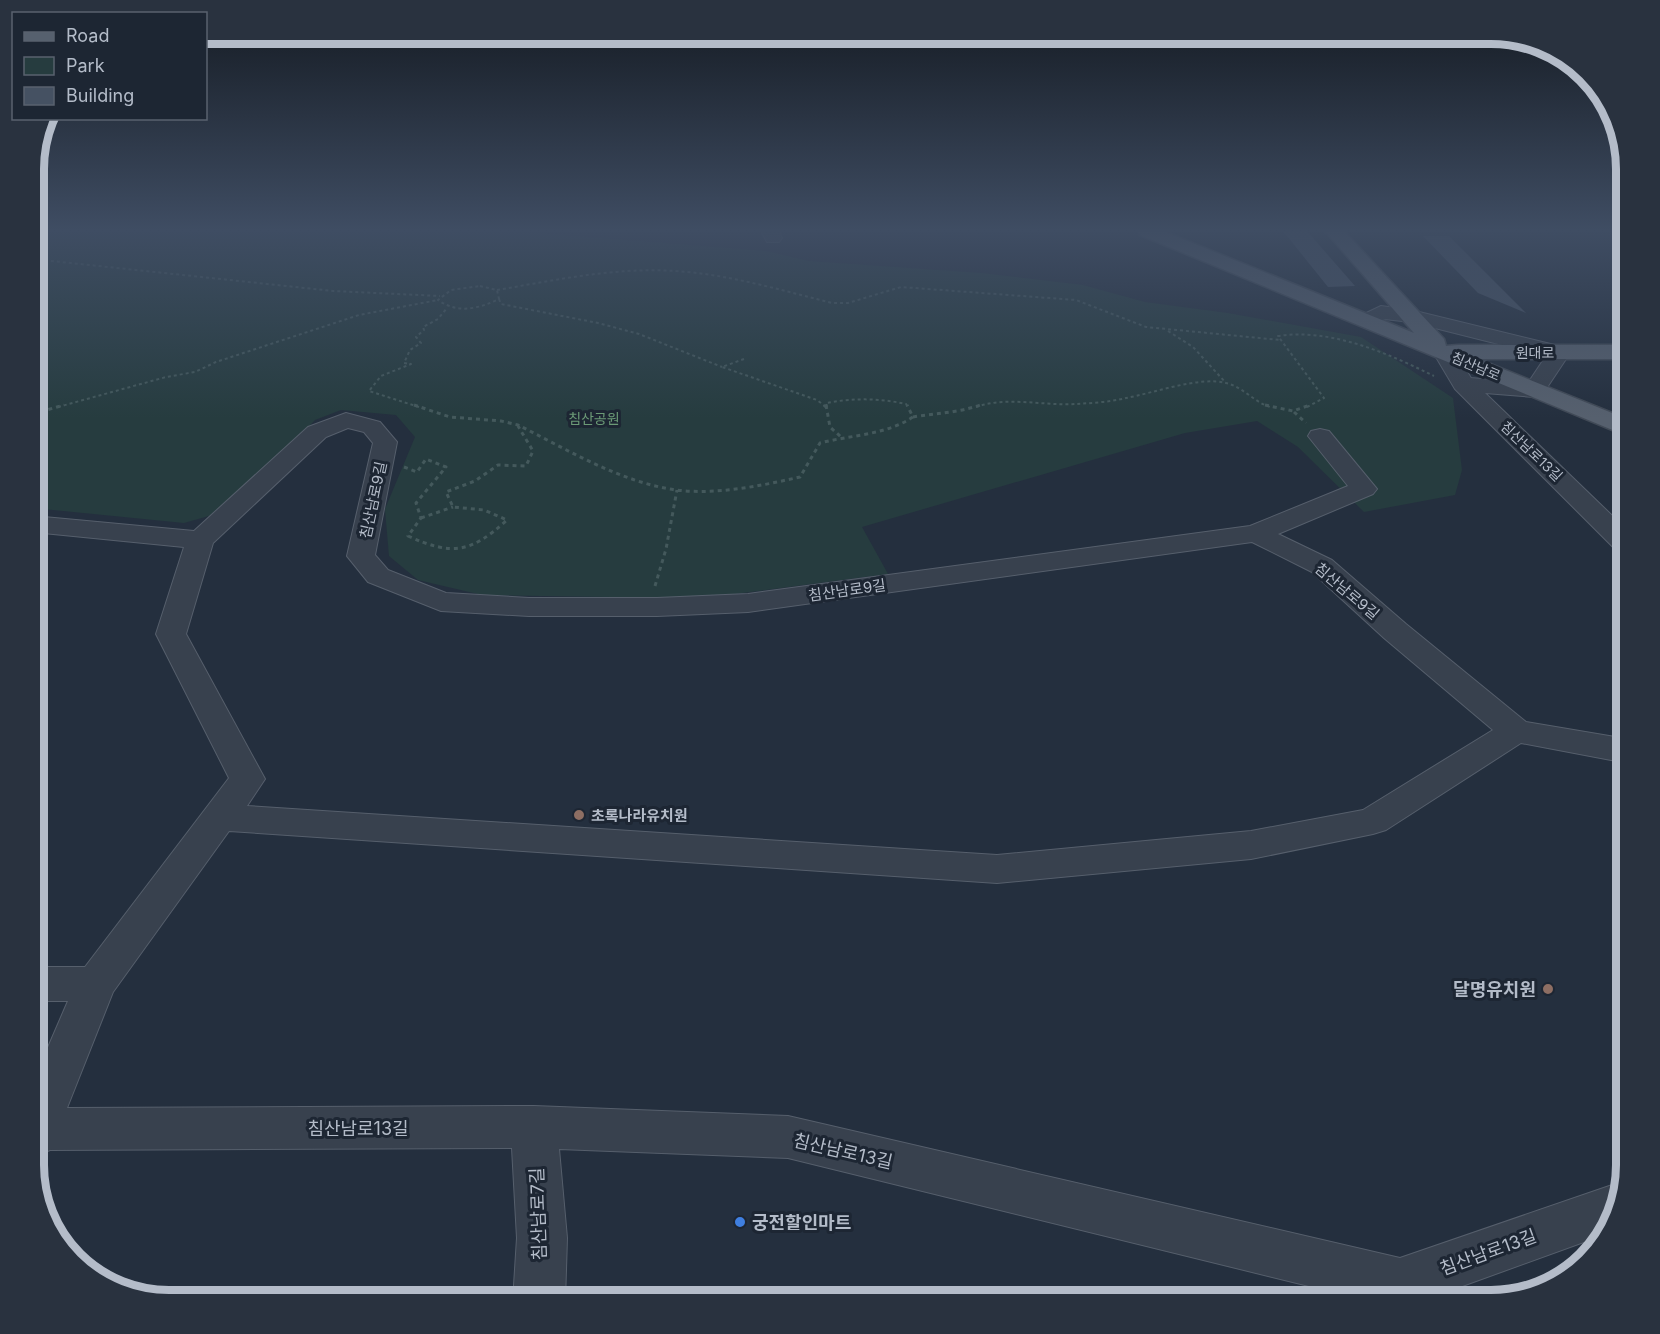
<svg xmlns="http://www.w3.org/2000/svg" width="1660" height="1334" font-family="Inter,'Noto Sans KR',sans-serif">
<rect width="100%" height="100%" fill="#242f3e"/>
<path fill="#263c3f" d="M33,231H512L766,251L809,261L982,273L1083,285L1145,302L1228,313L1361,337L1453,398L1462,470L1455,495L1364,512L1298,447L1257,421L1185,433L862,527L888,574L719,596L676,598L482,595L418,580L389,556L385,509L415,437L396,415L341,410L315,420L230,510L184,523L33,508Z"/>
<path fill="#455162" d="M1283,231H1307L1355,286L1328,287Z
M1423,236H1449L1526,313L1478,293Z"/>
<g fill="none" stroke-linecap="round" stroke-linejoin="round">
<g stroke="#565f6c" stroke-width="2">
<path id="minor" d="M761,231H779L782,238L779,242H767Z
M1381,306L1411,310L1567,348L1570,353L1542,395L1534,397L1485,393L1627,530V553L1617,551L1455,389L1433,352L1436,347L1444,346L1452,347L1471,378L1528,383L1546,356L1411,322L1384,319L1367,326L1360,324L1357,320L1360,316Z
M346,413L380,422L397,442L375,555L388,570L446,593L529,598H657L748,594L1250,526L1348,486L1308,436L1311,431L1320,429L1329,431L1377,489L1373,494L1278,534L1332,560L1406,624L1526,722L1627,739V763L1521,743L1386,830L1373,834L1251,859L997,883L229,831L113,992L67,1108L534,1106L788,1116L1400,1258L1621,1182L1624,1183L1620,1210L1606,1234L1421,1301H1370L788,1158L559,1149L567,1238L565,1301H513L517,1238L512,1148L50,1150L33,1157V1082L68,1001H33V967H85L229,778L156,634L184,547L33,532V516L194,531L308,427ZM348,428L364,432L373,443L347,556L368,582L441,611L529,616H657L748,612L1252,542L1312,572L1384,638L1493,730L1363,810L1251,831L997,855L247,806L265,779L186,634L213,543L326,437Z"/>
</g>
<g stroke="#414a57" stroke-width="3">
<path id="major" d="M1138,231H1163L1414,333L1325,231H1344L1444,339L1446,346L1458,345H1627V359H1478L1627,419V436L1140,235Z"/>
</g>
<path stroke="#44595c" stroke-width="2" stroke-dasharray="3 3" stroke-linecap="butt" d="M33,259L333,291L440,296
M480,286L497,290L499,299C478,309 458,314 438,300L451,290Z
M497,290C556,280 615,267 675,271C728,274 780,290 832,303H848L901,287L1076,300L1146,327L1280,340
M499,299L501,304L598,323L639,334L722,367
M1168,331L1193,347L1226,383
M744,359L722,367L817,400L826,407
M58,407L166,377L195,372L216,362L359,315L438,300
M419,407L369,391L381,376L411,364L404,363L410,350L421,343L416,337L424,330L423,327L438,319L447,308
M827,407L826,403C853,398 879,398 906,404L908,407
M976,407C1007,396 1043,406 1076,404C1092,403 1110,402 1126,398C1154,393 1199,376 1226,383C1243,387 1254,402 1270,407
M1307,407L1324,398L1278,336C1331,328 1387,353 1434,376"/>
<path stroke="#44595c" stroke-width="3" stroke-dasharray="4 4" stroke-linecap="butt" d="M414,405L450,417L501,421L518,425C568,450 620,482 676,490C717,495 760,486 800,477L820,443C851,435 886,435 913,417L907,405
M824,405L826,407
M826,405L830,427L841,437
M1265,405L1293,411L1310,405
M1294,412L1306,423
M33,414L64,405
M913,417C936,413 958,413 980,405
M404,467L417,472L426,459L446,467L416,503L421,518L408,536C452,556 471,553 507,520L484,510L453,507L446,492L475,481L498,465L526,466L533,451L518,426
M421,518L453,507
M655,586L666,549L677,490"/>
<use href="#minor" fill="#38414e" fill-rule="evenodd"/>
<use href="#major" fill="#56606e" fill-rule="evenodd"/>
</g>
<linearGradient id="sky" x2="0" y2="1"><stop stop-color="#141a22"/><stop offset="0.55" stop-color="#3f4d63"/><stop offset="1" stop-color="#3f4d63" stop-opacity="0"/></linearGradient>
<rect width="1660" height="418" fill="url(#sky)"/>
<g fill="#8d6e63" stroke="#1d2633" stroke-width="2">
<circle cx="579" cy="815" r="6"/>
<circle cx="1548" cy="989" r="6"/>
</g>
<circle fill="#3f7fe0" stroke="#1d2633" stroke-width="2" cx="740" cy="1222" r="6"/>
<g text-anchor="middle" dominant-baseline="central" stroke-width="6" stroke-linejoin="round" paint-order="stroke">
<g font-size="14" fill="#b4bcc9" stroke="#1d2633">
<text x="1535" y="352">원대로</text>
<text transform="translate(1476 366) rotate(23)">침산남로</text>
<text transform="translate(1532 451) rotate(44)">침산남로13길</text>
</g>
<g font-size="14" fill="#6b9a76" stroke="#1d2633">
<text x="594" y="418">침산공원</text>
</g>
<g font-size="15" fill="#b4bcc9" stroke="#1d2633">
<text transform="translate(373 500) rotate(-78)">침산남로9길</text>
<text transform="translate(847 590) rotate(-8)">침산남로9길</text>
<text transform="translate(1347 591) rotate(40)">침산남로9길</text>
</g>
<g font-size="15" font-weight="bold" fill="#b4bcc9" stroke="#1d2633" text-anchor="start">
<text x="591" y="815">초록나라유치원</text>
</g>
<g font-size="18" font-weight="bold" fill="#b4bcc9" stroke="#1d2633" text-anchor="end">
<text x="1536" y="989">달명유치원</text>
<text x="752" y="1222" text-anchor="start">궁전할인마트</text>
</g>
<g font-size="18" fill="#b4bcc9" stroke="#1d2633">
<text x="358" y="1128">침산남로13길</text>
<text transform="translate(843 1151) rotate(13)">침산남로13길</text>
<text transform="translate(538 1214) rotate(-92)">침산남로7길</text>
<text transform="translate(1488 1252) rotate(-20)">침산남로13길</text>
</g>
</g>
<path d="M0 0H1660V1334H0ZM169 44H1491A125 125 0 0 1 1616 169V1165A125 125 0 0 1 1491 1290H169A125 125 0 0 1 44 1165V169A125 125 0 0 1 169 44Z" fill="#29323f" fill-rule="evenodd"/>
<path fill="none" stroke="#b4bcc9" stroke-width="8" d="M169 44H1491A125 125 0 0 1 1616 169V1165A125 125 0 0 1 1491 1290H169A125 125 0 0 1 44 1165V169A125 125 0 0 1 169 44Z"/>
<rect x="12" y="12" width="195" height="108" fill="#1d2633" stroke="#59626f" stroke-width="1.5"/>
<rect x="24" y="32" width="30" height="9" fill="#56606e" stroke="#59626f" stroke-width="1.5"/>
<text x="66" y="42" font-size="18" fill="#b4bcc9">Road</text>
<rect x="24" y="57" width="30" height="18" fill="#263c3f" stroke="#59626f" stroke-width="1.5"/>
<text x="66" y="72" font-size="18" fill="#b4bcc9">Park</text>
<rect x="24" y="87" width="30" height="18" fill="#455162" stroke="#59626f" stroke-width="1.5"/>
<text x="66" y="102" font-size="18" fill="#b4bcc9">Building</text>
</svg>
